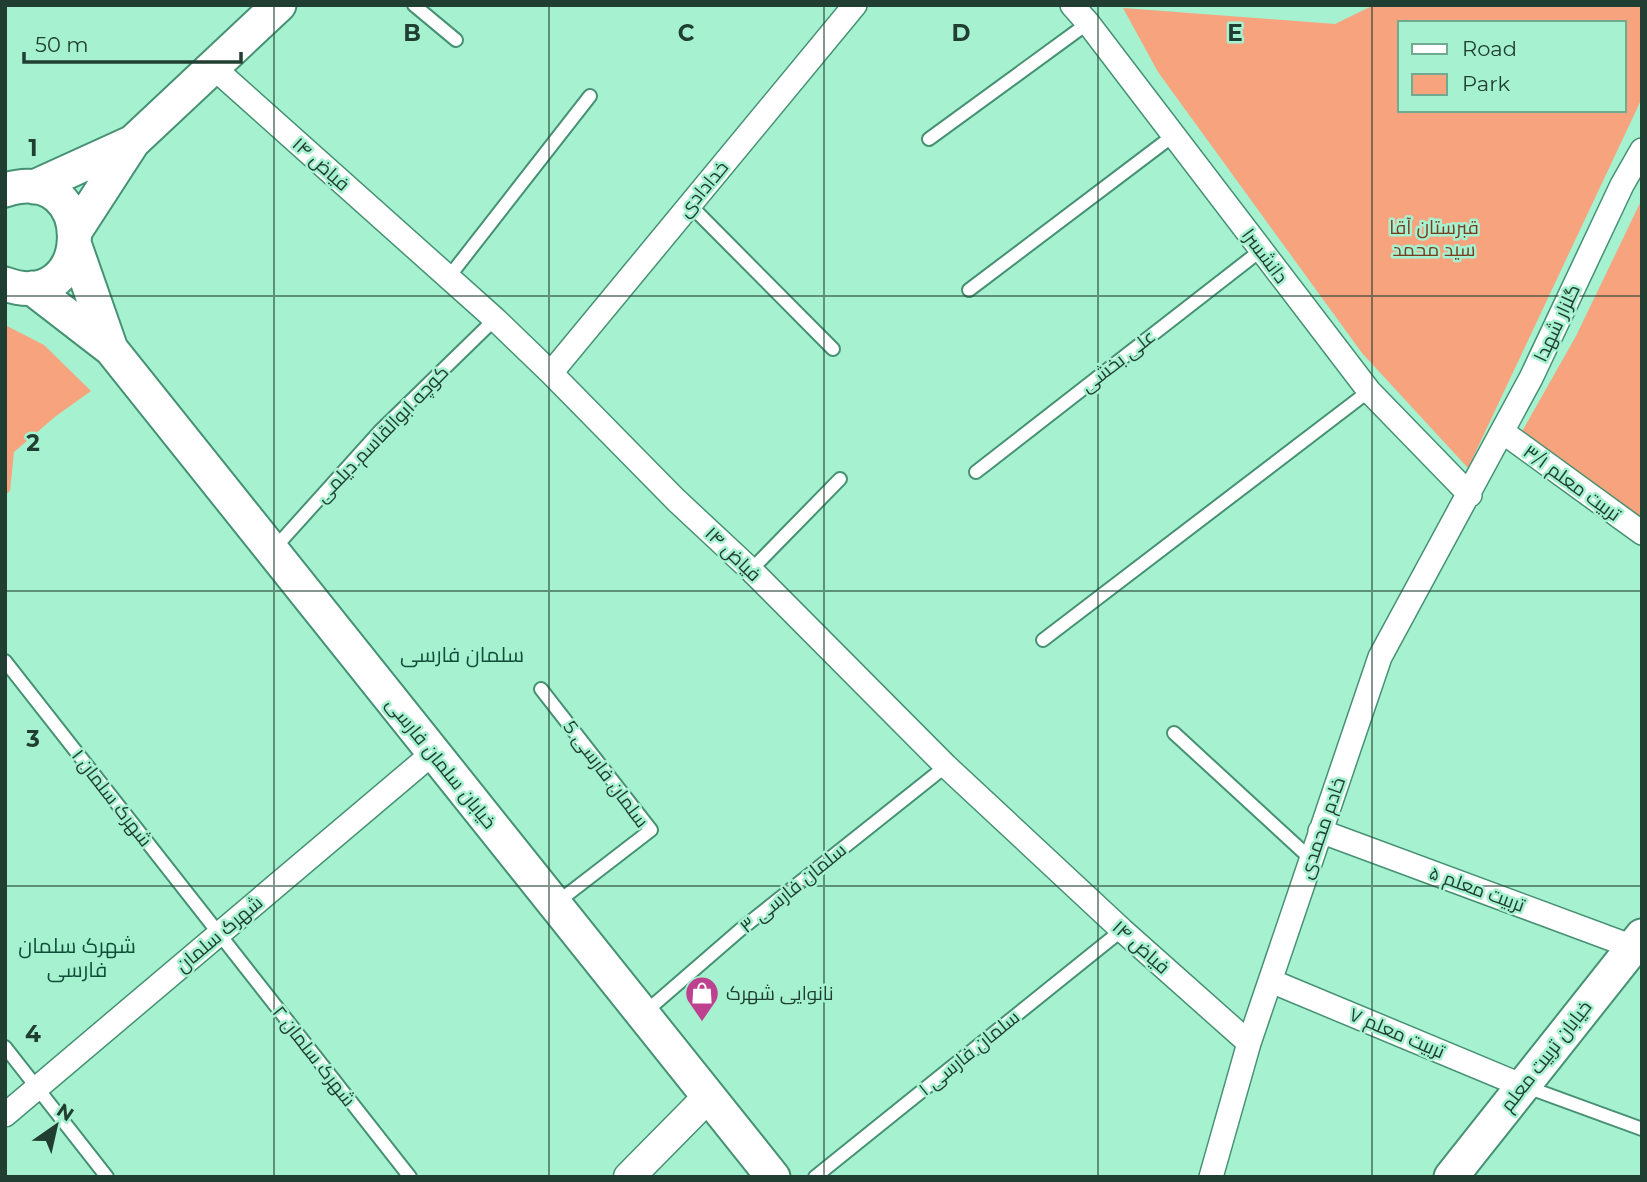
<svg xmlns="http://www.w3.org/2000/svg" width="1647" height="1182" font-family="Montserrat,Cairo,sans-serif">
<rect width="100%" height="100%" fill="#a5f1d0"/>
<path fill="#f7a37d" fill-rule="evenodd" d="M1374,5H1642V98L1468,468L1362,353L1158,72L1123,8L1335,24ZM1400,23H1624V110H1400Z
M1642,199V523L1520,435L1576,336Z
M5,325L44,345L91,391L56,416L14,452L10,491L5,495Z"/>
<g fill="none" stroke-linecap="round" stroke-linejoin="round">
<g stroke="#469173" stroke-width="16">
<path id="service" d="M414,5L456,40
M929,139L1088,23
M690,205L833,349
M448,278L590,96
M969,290L1174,135
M976,472L1260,251
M272,551L380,431L495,319
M751,570L840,479
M1043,640L1369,391
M5,661L410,1177
M541,689L651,830L555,904
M1174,733L1311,859
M643,1014L740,930L946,766
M5,1047L107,1177
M1527,1087L1642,1129
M815,1177L1122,930"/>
</g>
<g stroke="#469173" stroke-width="26">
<path id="minor" d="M1072,5L1088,23L1369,391L1470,495
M213,67L495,319L551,373L676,500L751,570L946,766L1122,930L1249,1043
M551,373L855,5
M1503,432L1642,533
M1320,831L1633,947
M1271,981L1523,1086
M5,1115L433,753
M1211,1177L1249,1043L1380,657L1531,378L1622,185L1642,150"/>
</g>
<g stroke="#469173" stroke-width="33">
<path id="tertiary" d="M629,1177L709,1096"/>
</g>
<g stroke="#469173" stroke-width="37">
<path id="secondary" d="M34,187L133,142
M5,190C100,160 95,317 5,284
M76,230L133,142L279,5
M75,246L111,349
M32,288L111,349L773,1177
M1451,1177L1642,936"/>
</g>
<use href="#service" stroke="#fff" stroke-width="12"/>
<use href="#minor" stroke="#fff" stroke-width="23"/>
<use href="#tertiary" stroke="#fff" stroke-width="30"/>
<use href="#secondary" stroke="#fff" stroke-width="33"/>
</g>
<path fill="none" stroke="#203f32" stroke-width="2" stroke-opacity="0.55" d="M274,5V1177M549,5V1177M824,5V1177M1098,5V1177M1372,5V1177M5,296H1642M5,591H1642M5,886H1642"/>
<defs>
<g id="shop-pin" transform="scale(1.75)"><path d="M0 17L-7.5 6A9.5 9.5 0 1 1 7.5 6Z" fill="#be4190" stroke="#a5f1d0"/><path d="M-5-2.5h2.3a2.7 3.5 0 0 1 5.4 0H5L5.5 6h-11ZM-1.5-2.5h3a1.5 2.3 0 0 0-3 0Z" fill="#fff"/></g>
</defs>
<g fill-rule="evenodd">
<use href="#shop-pin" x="702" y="993"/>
</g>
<g text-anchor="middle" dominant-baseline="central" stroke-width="5" stroke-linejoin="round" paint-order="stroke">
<g font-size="19" fill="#203f32" stroke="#a5f1d0">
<text transform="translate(321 164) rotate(42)">فیاض ۱۴</text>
<text transform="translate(703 189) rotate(-50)">خدادادی</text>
<text transform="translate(1265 256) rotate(53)">دانشسرا</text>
<text transform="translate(1557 323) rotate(-65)">گلزار شهدا</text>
<text transform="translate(1118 361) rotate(-38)">علی بخشی</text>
<text transform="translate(382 434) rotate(-46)">کوچه ابوالقاسم دیلمی</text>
<text transform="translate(1572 483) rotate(36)">تربیت معلم ۳/۱</text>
<text transform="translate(733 554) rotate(44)">فیاض ۱۴</text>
<text transform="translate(441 763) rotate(51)">خیابان سلمان فارسی</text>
<text transform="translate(606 774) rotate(53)">سلمان فارسی 5</text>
<text transform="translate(112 798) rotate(52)">شهرک سلمان ۱</text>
<text transform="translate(1322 828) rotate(-71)">خادم محمدی</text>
<text transform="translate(793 888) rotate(-39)">سلمان فارسی ۳</text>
<text transform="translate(1477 889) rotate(20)">تربیت معلم ۵</text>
<text transform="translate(219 934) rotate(-40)">شهرک سلمان</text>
<text transform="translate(1141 947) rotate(42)">فیاض ۱۴</text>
<text transform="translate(1397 1033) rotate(23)">تربیت معلم ۷</text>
<text transform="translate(969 1053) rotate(-39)">سلمان فارسی ۱</text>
<text transform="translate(314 1056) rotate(52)">شهرک سلمان ۲</text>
<text transform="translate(1546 1056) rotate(-52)">خیابان تربیت معلم</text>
</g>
<g font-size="19" fill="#793c1c" stroke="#a5f1d0">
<text x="1434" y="227">قبرستان آقا<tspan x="1434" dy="22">سید محمد</tspan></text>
</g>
<g font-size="19" fill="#203f32" stroke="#a5f1d0" text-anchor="start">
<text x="726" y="993">نانوایی شهرک</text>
</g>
<g font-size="21" fill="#124f3a" stroke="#a5f1d0">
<text x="462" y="654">سلمان فارسی</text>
<text x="77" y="945">شهرک سلمان<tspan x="77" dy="24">فارسی</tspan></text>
</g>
</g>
<g font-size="23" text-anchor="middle" font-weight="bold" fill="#203f32" stroke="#a5f1d0" stroke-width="5" stroke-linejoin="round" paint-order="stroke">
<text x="412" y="41">B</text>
<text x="686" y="41">C</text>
<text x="961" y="41">D</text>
<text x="1235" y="41">E</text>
<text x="33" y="156">1</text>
<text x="33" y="451">2</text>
<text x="33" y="747">3</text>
<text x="33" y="1042">4</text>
</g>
<rect width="1647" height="1182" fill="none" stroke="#203f32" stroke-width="14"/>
<rect x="1398" y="21" width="228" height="91" fill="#a5f1d0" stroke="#70aa91" stroke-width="2"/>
<rect x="1412" y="44" width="35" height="10" fill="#ffffff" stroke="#70aa91" stroke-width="2"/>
<text x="1462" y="56" font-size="21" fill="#203f32">Road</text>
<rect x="1412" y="74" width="35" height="21" fill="#f7a37d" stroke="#70aa91" stroke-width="2"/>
<text x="1462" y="91" font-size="21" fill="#203f32">Park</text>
<g transform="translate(56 1126) rotate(34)" stroke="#a5f1d0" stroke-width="5" paint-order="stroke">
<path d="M0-5L12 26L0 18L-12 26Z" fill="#203f32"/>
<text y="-10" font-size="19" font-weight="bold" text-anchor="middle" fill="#203f32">N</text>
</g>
<path d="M24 52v10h217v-10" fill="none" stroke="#203f32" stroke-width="3.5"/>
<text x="35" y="52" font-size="21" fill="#203f32" stroke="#a5f1d0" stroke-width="5" paint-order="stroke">50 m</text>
</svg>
